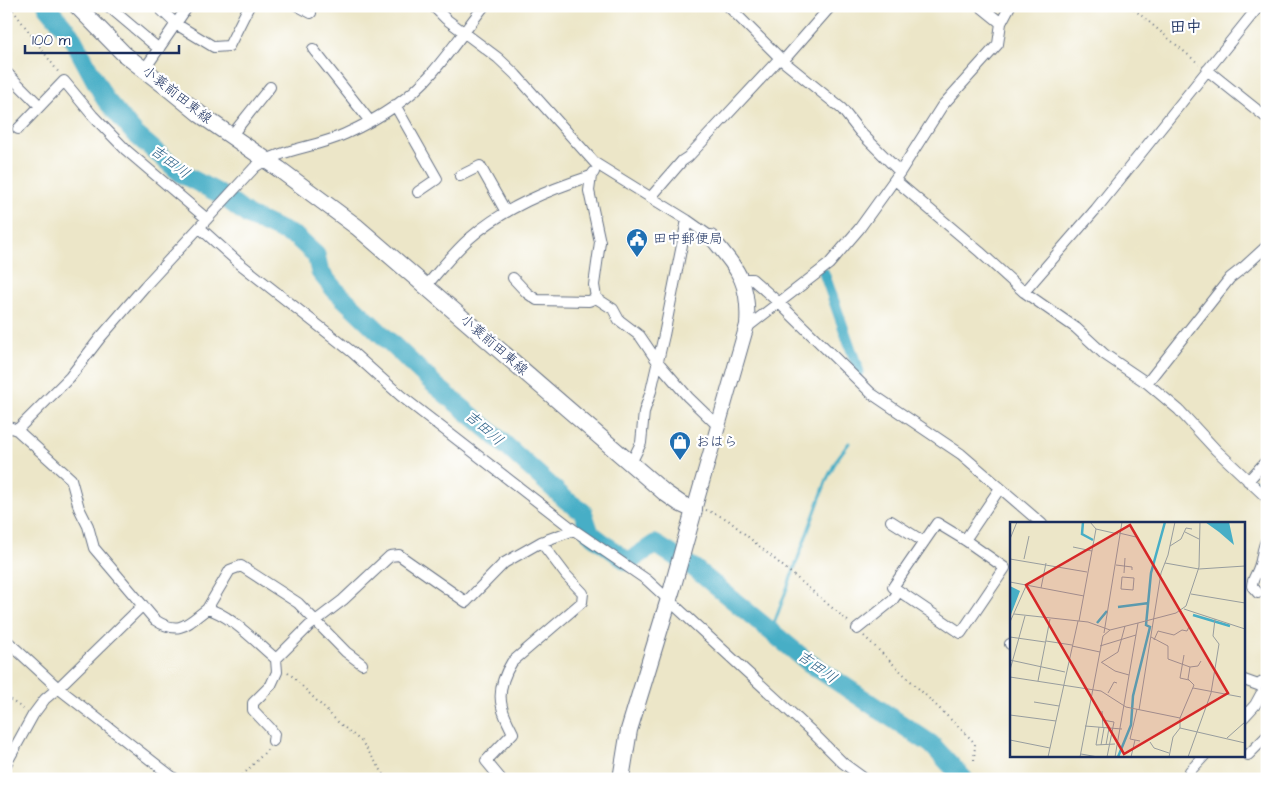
<svg xmlns="http://www.w3.org/2000/svg" width="1273" height="785" font-family="'Architects Daughter','Klee One',sans-serif">
<rect width="100%" height="100%" fill="#fff"/>
<filter id="ink" filterUnits="userSpaceOnUse"><feTurbulence type="fractalNoise" baseFrequency=".02" numOctaves="2"/><feDisplacementMap in="SourceGraphic" scale="10" xChannelSelector="R" yChannelSelector="G"/><feConvolveMatrix kernelMatrix="1 2 1 2 8 2 1 2 1" color-interpolation-filters="sRGB"/></filter>
<filter id="wash" filterUnits="userSpaceOnUse"><feTurbulence type="fractalNoise" baseFrequency=".0096" numOctaves="4" result="noise"/><feDisplacementMap in="SourceGraphic" scale="20" xChannelSelector="R" yChannelSelector="G"/><feGaussianBlur stdDeviation="1.12" result="paint"/><feColorMatrix in="noise" values="0 0 0 0 0 0 0 0 0 0 0 0 0 0 0 0 0 1.4 0 .05"/><feComposite in="paint" operator="in"/></filter>
<g filter="url(#wash)">
<rect width="100%" height="100%" fill="#ece6c8"/>
<g fill="none" stroke-linecap="round" stroke-linejoin="round">
<path stroke="#47aec6" stroke-width="3" d="M851,348L861,363
M1256,480L1267,491
M771,632L827,479L837,459L849,443"/>
<path stroke="#47aec6" stroke-width="11" d="M824,273L859,372"/>
<path stroke="#47aec6" stroke-width="19" d="M47,6L70,34L105,99L135,134L182,174L220,194L249,216L296,237L316,255L320,272L334,289L436,386L491,432L566,500L583,512L590,533L628,562L655,544L694,568L808,662L931,744L964,779"/>
</g>
</g>
<g filter="url(#ink)">
<g fill="none" stroke-linecap="round" stroke-linejoin="round">
<g stroke="#646f83" stroke-width="12">
<path id="street" d="M108,6L159,49
M157,6L176,24L214,47L229,46L249,6
M298,6L311,13
M433,6L446,19L498,58L516,75L595,163L687,220L711,237
M728,6L783,61L842,109L860,132L900,172
M980,6L1001,23
M313,49L369,120
M783,61L831,6
M144,70L188,6
M1207,70L1267,118
M6,72L40,106
M395,105L437,179L418,192
M18,129L64,81L93,116L126,150L207,219
M231,136L270,87
M460,176L480,166L506,212
M591,176L589,191L600,242L594,285L596,298L613,309L619,320L640,336L657,361L688,397L718,426
M895,180L980,252L1024,292L1076,328L1104,354L1147,383L1179,410L1216,450L1267,498
M651,197L682,161L688,157L780,58
M200,228L239,263L352,352L401,396L574,530L647,580L811,731L843,763L865,779
M513,278L527,293L537,300L589,301L596,298
M742,279H752L778,302L872,394L961,454L1042,524
M426,286C440,270 453,253 470,238C504,208 548,190 591,176L594,172
M1024,292L1096,209L1259,6
M746,328L829,264L859,229L900,172L942,106L998,44L1001,23L1010,6
M1147,383L1230,278L1244,267L1267,246
M6,426L17,430L70,377L100,338L145,286L255,167C282,148 315,148 345,134C376,120 410,99 432,73C450,52 467,28 484,6
M17,430L71,479L79,508L88,526L94,548L155,620C180,636 187,624 207,609C229,613 259,645 276,659
M631,463L641,443L644,412L651,391L664,335L687,220
M1248,481L1267,460
M891,521L924,542
M937,523L965,540L1005,568L961,633L893,587Z
M965,540L1000,488
M1258,593L1252,586C1252,579 1257,574 1259,567C1263,557 1261,550 1267,539
M207,609L230,570L241,566L298,603L346,652L362,664
M857,629L892,601L899,591
M6,640L58,688L175,779
M1010,644L1012,645
M1244,680L1258,685
M1258,685L1267,679
M1244,717L1255,705L1261,694
M273,741L274,734L270,728L253,710V703L271,685L277,672L276,659L309,626L343,600L390,556L399,555L466,602L504,563L541,542L574,530
M1248,755L1267,736
M6,764L33,715L45,699L58,688L143,605
M1187,778L1190,771L1204,756
M501,779L486,761L513,733C509,725 504,716 502,707C498,692 504,675 512,662L582,602L583,593L566,575L541,542"/>
</g>
<g stroke="#646f83" stroke-width="16">
<path id="secondary" d="M694,510L747,325C750,281 737,269 711,237"/>
</g>
<g stroke="#646f83" stroke-width="18">
<path id="primary" d="M77,6L124,54L169,89L201,115L279,169L357,227L665,493L681,504L694,510L672,589L629,730L621,779"/>
</g>
<path stroke="#646f83" stroke-width="2" stroke-dasharray="1 4" stroke-linecap="butt" d="M10,6L59,73
M1130,6L1199,64
M706,510L727,519L849,622
M864,636L971,739L975,744L974,761
M288,672L339,723L362,742L387,779
M6,697L25,710
M239,779L268,749"/>
<use href="#street" stroke="#fff" stroke-width="10"/>
<use href="#secondary" stroke="#fff" stroke-width="14"/>
<use href="#primary" stroke="#fff" stroke-width="16"/>
</g>
</g>
<defs>
<g id="civic-pin" transform="scale(1.125)"><path d="M0 17L-7.5 6A9.5 9.5 0 1 1 7.5 6Z" fill="#1f6fb2" stroke="#fff"/><path d="M-.6-6.5H3V-4.5H.6V-3L4-1V1h2V6H-6V1h2V-1L-.6-3ZM-1.2 2.5V6h2.4V2.5Z" fill="#fff"/></g>
<g id="shop-pin" transform="scale(1.125)"><path d="M0 17L-7.5 6A9.5 9.5 0 1 1 7.5 6Z" fill="#1f6fb2" stroke="#fff"/><path d="M-5-2.5h2.3a2.7 3.5 0 0 1 5.4 0H5L5.5 6h-11ZM-1.5-2.5h3a1.5 2.3 0 0 0-3 0Z" fill="#fff"/></g>
</defs>
<g fill-rule="evenodd">
<use href="#civic-pin" x="637" y="239"/>
<use href="#shop-pin" x="680" y="442"/>
</g>
<g text-anchor="middle" dominant-baseline="central" stroke-width="4.5" stroke-linejoin="round" paint-order="stroke">
<g font-size="14" fill="#1b2f5e" stroke="#fff">
<text transform="translate(177 95) rotate(38)">小蓑前田東線</text>
<text transform="translate(494 345) rotate(41)">小蓑前田東線</text>
</g>
<g font-size="14" fill="#1b2f5e" stroke="#fff" text-anchor="start">
<text x="653" y="239">田中郵便局</text>
<text x="696" y="442">おはら</text>
</g>
<g font-size="15" font-style="italic" fill="#2d6288" stroke="#fff">
<text transform="translate(170 162) rotate(37)">吉田川</text>
<text transform="translate(484 428) rotate(41)">吉田川</text>
<text transform="translate(817 667) rotate(36)">吉田川</text>
</g>
<g font-size="16" font-weight="bold" fill="#1b2f5e" stroke="#fff">
<text x="1186" y="27">田中</text>
</g>
</g>
<g transform="translate(1010 522)">
<rect width="235" height="235" fill="#ece6c8"/>
<path d="M195,0H219L224,23L209,10ZM0,64L10,69L0,95Z" fill="#47aec6"/>
<path fill="none" stroke="#47aec6" stroke-width="2.5" d="M73,0L72,12L83,18M108,85L139,81M183,93L220,104M87,101L97,89M108,235L121,203L123,174L140,105L136,103L141,51L155,0"/>
<path fill="none" stroke="#989d9e" stroke-width="1" d="M80,0L86,7L108,12M175,10L189,17M109,11L126,15M0,17L7,0M160,24L171,17L176,6L182,7M63,25L82,29M0,37L77,50M14,37L19,14M155,41L189,47L235,44M106,43L122,45V48M114,51L115,36M112,55L124,56L123,68L111,67ZM0,60L74,74M31,66L36,41M181,72L235,81M174,87L235,107M4,92L78,100L100,108M69,99L86,7M0,100L16,64M94,111L112,0M0,115L35,120M141,115L158,124V137L180,145L188,144L191,139M144,118L148,109L164,113L172,108L177,109L179,105M36,119L62,123M62,124L90,130M90,124L126,113M174,133L170,156L179,158M0,138L55,150M91,140L105,149L119,153M92,140L108,130L115,104M0,148L15,94M0,155L91,169L116,185L170,196V206L235,221M28,159L40,97M183,166L231,175M98,171L104,160L107,161M24,180L49,184M127,187L120,217L130,219M129,188L151,51L158,33L165,0M92,189L93,206M0,193L46,199M170,196L184,163L178,157L180,145M92,198L104,200L97,235M75,204L112,207M89,205L86,223L105,222M217,216L235,200M0,218L40,226M140,220L144,226L159,231M91,223L94,206M96,223L99,206M71,232L88,235M38,235L68,99M70,235L93,114L100,108L128,101M105,235L128,101L166,91L176,84L189,45L190,0M121,235L125,218M159,235L163,215L170,206M178,235L201,171L209,122L203,114L205,97"/>
<path fill="#d62828" fill-opacity="0.15" stroke="#d62828" stroke-width="2.5" d="M120,3L218,171L114,232L16,63Z"/>
<rect width="235" height="235" fill="none" stroke="#1b2f5e" stroke-width="2.5"/>
</g>
<rect width="1273" height="785" fill="none" stroke="#fff" stroke-width="25"/>
<path d="M25 45v8h154v-8" fill="none" stroke="#1b2f5e" stroke-width="2.5"/>
<text x="32" y="45" font-size="15" fill="#1b2f5e" stroke="#ffffff" stroke-width="4" paint-order="stroke">100 m</text>
</svg>
